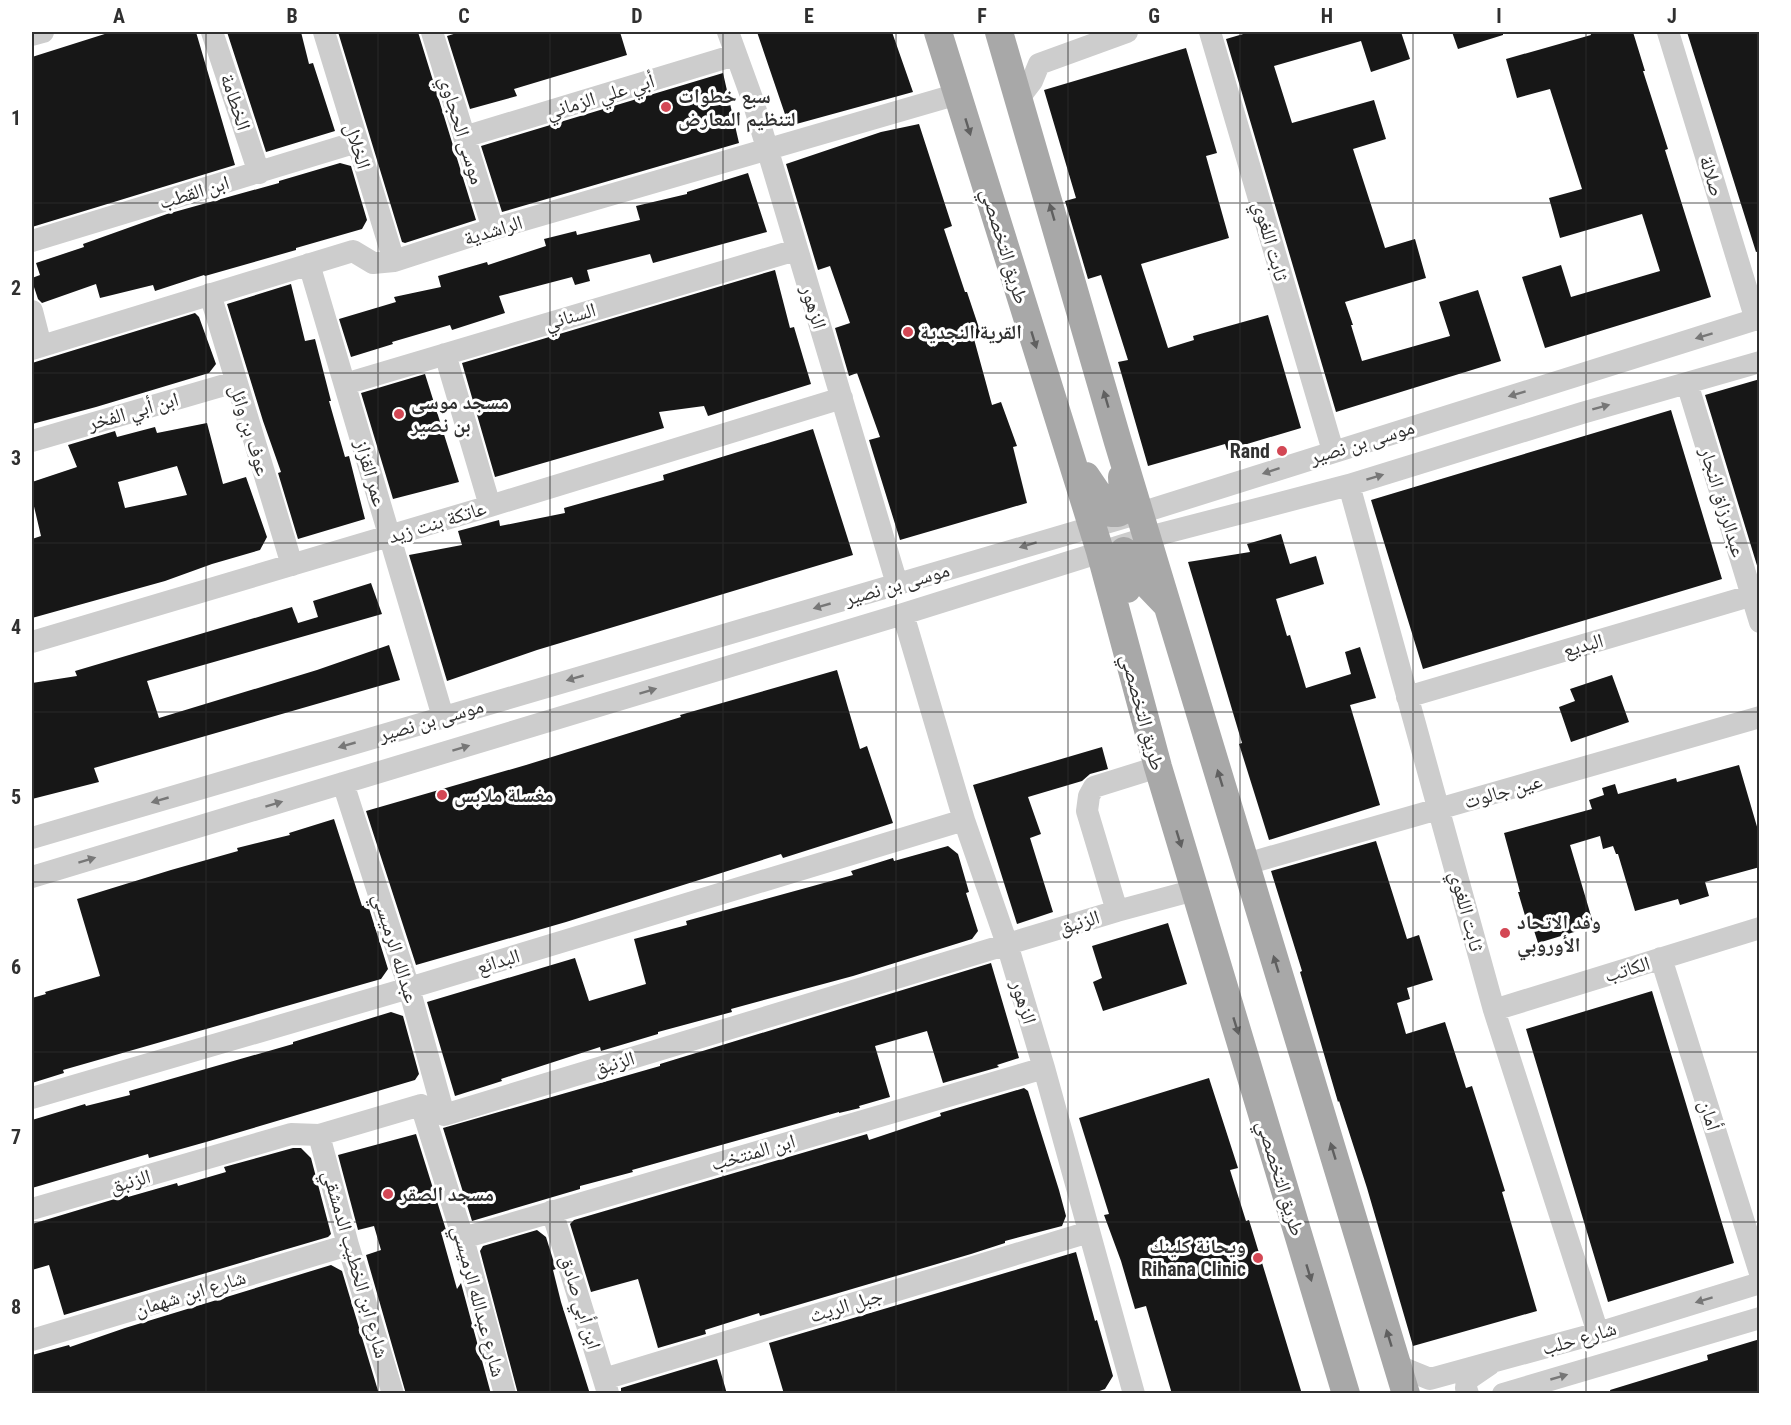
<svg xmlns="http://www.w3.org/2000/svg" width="1791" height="1425" font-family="'Roboto Condensed','Noto Naskh Arabic',sans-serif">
<rect width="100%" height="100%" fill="#fff"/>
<path fill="#171717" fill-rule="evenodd" d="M111,32H196L235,165L32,227V57Z
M227,32H301L309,64L313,63L335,131L266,152Z
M338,32H418L476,220L405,243L402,242Z
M460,32H620L627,55L514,89L517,96L470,109L447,36Z
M757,32H892L913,92L789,126Z
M1250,32H1401L1410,59L1371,72L1361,41L1274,66L1292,123L1374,100L1386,139L1353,149L1385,248L1415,239L1426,278L1345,302L1353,325H1351L1362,361L1450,336L1439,302L1478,290L1501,361L1336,412L1226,39Z
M1452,32H1503V35L1458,49Z
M1590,32H1633L1645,71H1643L1668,149L1665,150L1711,297L1545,348L1522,277L1561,265L1571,297L1660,271L1642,214L1560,238L1549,198L1582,189L1550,89L1517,98L1506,59L1591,35Z
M1687,32H1760V251L1756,252Z
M1186,48L1217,153L1206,156L1229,238L1141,264L1168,348L1194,340L1193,336L1268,315L1301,428L1227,450L1225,444L1148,466L1118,362L1128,360L1101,275L1088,279L1065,201L1076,198L1044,90Z
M723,73L739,143L502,212L481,146Z
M919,124L952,226L944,229L965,292H967L982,337L974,339L992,405L1001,402L1017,446L1013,447L1027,503L900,540L869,440L880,437L857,373L849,376L835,328L850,323L830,266L818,270L786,164L881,132Z
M340,163L351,166L367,220L362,229L296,248V250L205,276L204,275L155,291L153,285L100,298L96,284L42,303L38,299L32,281V278L40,275L36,263L84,247L83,244L167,214L279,183V181Z
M748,173L767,232L653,263L650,254L587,270L590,281L575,285L572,277L499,296L505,313L452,330L450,325L392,342L393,344L351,357L339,319L396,302L394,297L441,287L438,276L487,262L488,265L546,246L544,239L576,231L577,235L640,220L636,206L687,194V192Z
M775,270L790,328L794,327L811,384L708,416L704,406L659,412L664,428L495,477L462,363Z
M291,284L305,341L315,339L331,401H329L345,457L349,456L365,519L298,539L278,473L281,472L263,421L227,304Z
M195,313L199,317L216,364L209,373L96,407L32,424V363Z
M425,374L459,482L393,499L361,393Z
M1760,379V572H1759L1705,395Z
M1671,410L1722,579L1423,669L1371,500Z
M207,423L223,484L246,477L267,537L260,550L212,564L165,581L32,618V539L41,536L32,498V482L77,467L68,445L115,431L117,437L155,427L157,433ZM177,466L187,495L125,508L118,482Z
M813,429L853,555L537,650L447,681L409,555L462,545L458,531L499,520L500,526L565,513L564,508L664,480L663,475Z
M1281,534L1290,564L1316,556L1324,584L1276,599L1287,636L1290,635L1306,688L1351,674L1345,652L1360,647L1376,698L1350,705L1380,805L1269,840L1239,744L1242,743L1188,562L1250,552L1247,544Z
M371,583L382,614L147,681L159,718L317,670L389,645L400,680L94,768L99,782L32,799V683L77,676L75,671L292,607L298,623L318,617L313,601Z
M837,670L860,749L867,746L893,823L783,858L781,854L566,922L416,965L366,811L526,765L681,717L680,715Z
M1612,675L1629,722L1571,742L1559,707L1575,701L1570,689Z
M1102,747L1108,769L1090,774L1082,781L1028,797L1041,834L1030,838L1053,912L1017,924L973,785Z
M1739,765L1760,837V867L1705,882L1709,896L1680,905L1678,899L1635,911L1618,854H1616L1613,846L1603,849L1600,836L1570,845L1594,926L1538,943L1530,918L1526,919L1518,892H1520L1504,833L1592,809L1589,800L1604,795L1602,788L1615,784L1618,794L1676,778L1677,782Z
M334,819L362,906L368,905L379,940L388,969L381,979L63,1070L64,1073L32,1083V998L46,994L45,992L100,976L77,899L171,870L238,851L237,848L290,835L289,833Z
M1376,841L1407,939L1419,935L1433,980L1407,988L1410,999L1397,1003L1406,1034L1445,1022L1466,1088L1472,1086L1485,1127L1505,1191L1502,1192L1537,1311L1413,1346L1367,1188L1339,1101L1338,1102L1300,972L1302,971L1271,871Z
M948,846L958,854L969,892L966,893L978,931L972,939L853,976L731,1009L732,1012L658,1032V1034L601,1051L600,1047L501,1079L502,1081L455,1096L427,1002L575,958L589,1001L646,984L634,939L687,925L686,921L853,875L851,871L893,858L894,861Z
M1168,923L1187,984L1103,1011L1093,982L1102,978L1092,946Z
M991,963L1019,1058L997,1065L999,1067L943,1083L927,1031L875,1046L890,1097L859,1106L860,1108L839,1113V1112L632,1170L633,1172L580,1186V1189L472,1221L443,1128L660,1066V1064Z
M1652,991L1734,1263L1608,1302L1526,1029Z
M391,1012L403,1016L419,1074L415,1080L206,1142L149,1158L148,1154L32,1188V1120L85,1104L86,1106L130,1095L129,1091L293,1044V1042Z
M1209,1078L1238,1168L1230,1170L1246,1221L1249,1220L1302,1394H1172L1146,1306L1135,1309L1121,1261L1104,1215L1109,1214L1079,1118Z
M1024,1088L1028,1091L1059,1190L1066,1216L1062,1226L1005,1241V1243L971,1254L760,1316L759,1313L705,1330L706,1334L658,1348L638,1279L591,1292L570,1224L574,1220L867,1134L869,1140L941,1116L940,1113Z
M416,1134L446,1230L441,1232L457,1289L461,1283L491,1394H406L366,1255L381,1250L374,1226L358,1230L338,1155Z
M293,1148H301L311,1158L331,1234L328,1237L64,1315L49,1265L32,1270V1224L128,1195V1197L177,1183L178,1186L226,1172L224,1167Z
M537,1230L546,1237L556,1269L553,1270L561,1302L590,1394H518L480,1251L483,1246Z
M1076,1252L1095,1321L1097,1320L1113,1376L1105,1389L1091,1394H784L769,1343Z
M331,1265L342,1271L379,1394H32V1355L69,1345L70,1347L125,1328Z
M1760,1339V1394H1611L1610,1390L1708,1360L1707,1355Z
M717,1359L727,1394H621V1388Z"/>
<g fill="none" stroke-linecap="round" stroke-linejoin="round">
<path stroke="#cdcdcd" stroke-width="22" d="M212,32L259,173
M324,32L394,261
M432,32L493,229
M728,32L753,101L897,584
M1210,32L1333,451
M1668,32L1756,320
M32,35L43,32
M1019,98L1032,81L1039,64L1127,32
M464,137L735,55
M32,241L357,142
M309,264L443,717
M210,294L292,565
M32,311L41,346
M32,349L353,251L373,263L394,261L493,229L958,94
M445,354L490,506
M1687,383L1760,622
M345,384L796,250
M32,441L235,382
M1349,485L1494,1010L1598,1333
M903,614L964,820L1007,944L1044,1068L1134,1394
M32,642L490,506L842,398
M1407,697L1760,593
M343,783L409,988L444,1115
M32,838L1140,513L1760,318
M1246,864L1760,717
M32,877L903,614L1149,537L1349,485L1582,413L1760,362
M1117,911L1087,811L1089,796L1094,787L1158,767
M1661,958L1760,1273
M1494,1010L1760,928
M32,1098L409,988L964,820
M421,1105L463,1238L505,1394
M319,1135L348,1245L393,1394
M32,1209L291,1134L319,1135L421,1105L444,1115L1117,911L1195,890
M552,1211L608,1393
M463,1238L1044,1068
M32,1340L348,1245
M1398,1366L1430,1379L1598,1333L1760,1283
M604,1379L1089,1232
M1468,1394L1466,1388L1467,1380L1489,1365
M1503,1394L1760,1318"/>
<path stroke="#a8a8a8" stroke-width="28" d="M938,32L1100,551L1158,767L1346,1394
M999,32L1118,442L1406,1394
M1086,476L1111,513H1118L1124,510L1122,477
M1127,589L1119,556L1124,551L1133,558L1141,578L1165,603"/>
</g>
<defs><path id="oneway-solid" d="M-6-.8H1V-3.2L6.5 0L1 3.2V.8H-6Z" transform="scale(1.5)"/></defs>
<g fill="#606060">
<use href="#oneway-solid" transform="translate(968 127) rotate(73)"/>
<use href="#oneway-solid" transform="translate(1052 212) rotate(-106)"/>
<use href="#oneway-solid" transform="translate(1034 340) rotate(73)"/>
<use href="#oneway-solid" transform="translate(1106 399) rotate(-106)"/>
<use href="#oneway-solid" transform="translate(1220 778) rotate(-107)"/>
<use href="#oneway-solid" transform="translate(1179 839) rotate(73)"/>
<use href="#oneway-solid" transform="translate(1276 964) rotate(-107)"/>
<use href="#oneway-solid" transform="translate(1236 1026) rotate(73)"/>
<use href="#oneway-solid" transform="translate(1333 1151) rotate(-107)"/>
<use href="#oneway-solid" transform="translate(1309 1273) rotate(73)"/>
<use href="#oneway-solid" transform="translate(1389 1338) rotate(-107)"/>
</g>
<g fill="#777">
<use href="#oneway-solid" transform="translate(1704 336) rotate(163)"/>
<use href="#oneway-solid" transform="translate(1517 394) rotate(163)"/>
<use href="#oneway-solid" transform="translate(1601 407) rotate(-15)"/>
<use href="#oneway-solid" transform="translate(1271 471) rotate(162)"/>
<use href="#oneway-solid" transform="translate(1375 477) rotate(-17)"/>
<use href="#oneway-solid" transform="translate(1028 545) rotate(163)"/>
<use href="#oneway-solid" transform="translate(822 606) rotate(164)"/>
<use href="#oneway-solid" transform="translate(575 678) rotate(164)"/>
<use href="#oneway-solid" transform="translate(648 691) rotate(-17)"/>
<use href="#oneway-solid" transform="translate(347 745) rotate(164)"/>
<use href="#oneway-solid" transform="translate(461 748) rotate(-17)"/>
<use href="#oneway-solid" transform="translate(160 800) rotate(164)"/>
<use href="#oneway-solid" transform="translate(274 804) rotate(-17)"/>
<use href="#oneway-solid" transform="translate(87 860) rotate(-17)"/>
<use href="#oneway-solid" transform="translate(1704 1300) rotate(163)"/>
<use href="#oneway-solid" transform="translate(1559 1377) rotate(-16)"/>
</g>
<path fill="none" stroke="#303030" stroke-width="1.5" stroke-opacity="0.55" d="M206,32V1394M378,32V1394M550,32V1394M723,32V1394M896,32V1394M1068,32V1394M1240,32V1394M1413,32V1394M1586,32V1394M32,203H1760M32,373H1760M32,543H1760M32,712H1760M32,882H1760M32,1052H1760M32,1222H1760"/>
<g fill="#d34754" stroke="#fff" stroke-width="2">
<circle cx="666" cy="107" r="6"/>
<circle cx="908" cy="332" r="6"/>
<circle cx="399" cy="414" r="6"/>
<circle cx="1282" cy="451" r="6"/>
<circle cx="442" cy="795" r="6"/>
<circle cx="1505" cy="933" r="6"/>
<circle cx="388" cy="1194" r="6"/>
<circle cx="1258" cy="1258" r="6"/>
</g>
<g text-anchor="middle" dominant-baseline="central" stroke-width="6" stroke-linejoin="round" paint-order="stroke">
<g font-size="20" fill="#303030" stroke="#fff">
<text transform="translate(600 96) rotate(-17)">أبي علي الزماني</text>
<text transform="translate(236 102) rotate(72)">الخطامة</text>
<text transform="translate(462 130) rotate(73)">موسى الحجاوي</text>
<text transform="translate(358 146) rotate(73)">الخلال</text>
<text transform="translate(1712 176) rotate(73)">صلالة</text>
<text transform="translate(194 192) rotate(-17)">ابن القطب</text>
<text transform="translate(493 230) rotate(-17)">الراشدية</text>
<text transform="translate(1271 241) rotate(74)">ثابت اللغوي</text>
<text transform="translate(1005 246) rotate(73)">طريق التخصصي</text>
<text transform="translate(814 307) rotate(73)">الزهور</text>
<text transform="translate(570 316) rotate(-16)">السناني</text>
<text transform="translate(133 411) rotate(-16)">ابن أبي الفخر</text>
<text transform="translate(250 430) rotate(73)">عوف بن وائل</text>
<text transform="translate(1362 442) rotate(-17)">موسى بن نصير</text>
<text transform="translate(371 473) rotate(74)">عمر القزاز</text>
<text transform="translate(1723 502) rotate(73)">عبدالرزاق النجار</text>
<text transform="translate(437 522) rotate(-17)">عاتكة بنت زيد</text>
<text transform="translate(897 584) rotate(-16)">موسى بن نصير</text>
<text transform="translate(1583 645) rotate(-16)">البديع</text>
<text transform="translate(1143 712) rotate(75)">طريق التخصصي</text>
<text transform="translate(431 720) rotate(-16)">موسى بن نصير</text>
<text transform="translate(1503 791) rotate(-16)">عين جالوت</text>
<text transform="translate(1467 911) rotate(75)">ثابت اللغوي</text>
<text transform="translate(1079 922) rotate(-17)">الزنبق</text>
<text transform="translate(396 948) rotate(73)">عبدالله الرميسي</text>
<text transform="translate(498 961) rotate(-17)">البدائع</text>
<text transform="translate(1627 969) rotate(-17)">الكاتب</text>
<text transform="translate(1024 1002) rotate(73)">الزهور</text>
<text transform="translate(614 1063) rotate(-17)">الزنبق</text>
<text transform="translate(1710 1115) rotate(73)">أمان</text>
<text transform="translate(753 1152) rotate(-16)">ابن المنتخب</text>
<text transform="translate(1281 1178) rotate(73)">طريق التخصصي</text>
<text transform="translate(130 1181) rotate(-16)">الزنبق</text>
<text transform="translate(356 1264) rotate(74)">شارع ابن الخطيب الدمشقي</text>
<text transform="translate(190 1293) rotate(-17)">شارع ابن شهمان</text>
<text transform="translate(479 1301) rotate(75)">شارع عبدالله الرميسي</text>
<text transform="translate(581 1302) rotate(73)">ابن أبي صادق</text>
<text transform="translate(846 1305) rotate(-17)">جبل الريث</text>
<text transform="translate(1579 1338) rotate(-16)">شارع حلب</text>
</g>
<g font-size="20" font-weight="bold" fill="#303030" stroke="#fff" text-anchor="start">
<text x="678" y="96">سبع خطوات<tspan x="678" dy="23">لتنظيم المعارض</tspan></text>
<text x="920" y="332">القرية النجدية</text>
<text x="411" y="402">مسجد موسى<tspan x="411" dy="23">بن نصير</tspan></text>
<text x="1270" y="451" text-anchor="end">Rand</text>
<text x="454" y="795">مغسلة ملابس</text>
<text x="1517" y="922">وفد الاتحاد<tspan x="1517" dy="23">الأوروبي</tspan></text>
<text x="400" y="1194">مسجد الصقر</text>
<text x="1246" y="1246" text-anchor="end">ويحانة كلينك<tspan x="1246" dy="23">Rihana Clinic</tspan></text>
</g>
</g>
<rect width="1791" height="1425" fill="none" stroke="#ffffff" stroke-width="66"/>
<rect x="33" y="33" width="1725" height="1359" fill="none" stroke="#303030" stroke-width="2"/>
<g font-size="20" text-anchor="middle" font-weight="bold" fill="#303030">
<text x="119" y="23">A</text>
<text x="292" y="23">B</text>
<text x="464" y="23">C</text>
<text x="637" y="23">D</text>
<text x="809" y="23">E</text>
<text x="982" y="23">F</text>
<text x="1154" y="23">G</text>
<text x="1327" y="23">H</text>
<text x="1499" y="23">I</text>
<text x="1672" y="23">J</text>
<text x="16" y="125">1</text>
<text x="16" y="295">2</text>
<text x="16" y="465">3</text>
<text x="16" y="634">4</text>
<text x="16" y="804">5</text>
<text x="16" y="974">6</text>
<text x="16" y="1144">7</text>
<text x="16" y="1314">8</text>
</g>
</svg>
